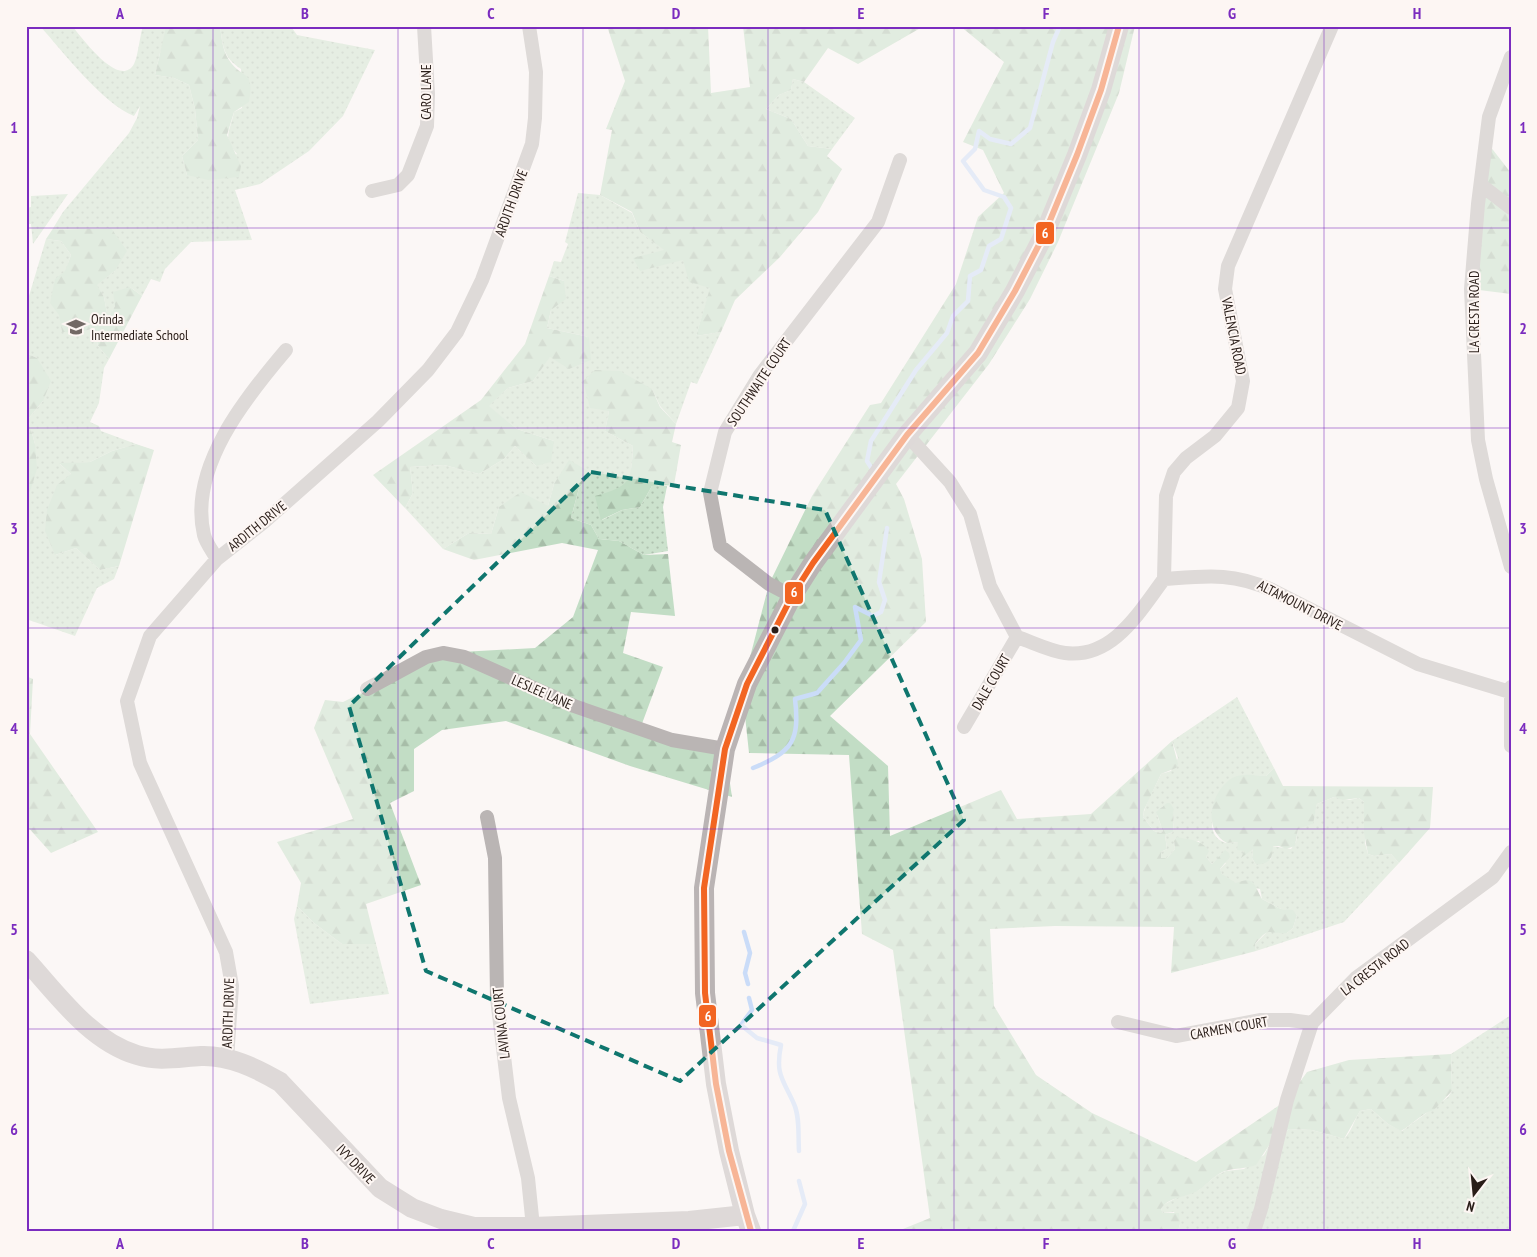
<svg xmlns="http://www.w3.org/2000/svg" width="1537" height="1257" font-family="'PT Sans Narrow',sans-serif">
<defs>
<pattern id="grass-dots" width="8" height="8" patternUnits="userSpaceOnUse" patternTransform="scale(1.25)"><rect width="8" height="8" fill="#cce2cd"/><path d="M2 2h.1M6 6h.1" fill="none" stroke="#afc1af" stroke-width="1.8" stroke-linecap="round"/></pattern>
<pattern id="forest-firs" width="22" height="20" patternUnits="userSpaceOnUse" patternTransform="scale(1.25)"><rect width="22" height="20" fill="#c2ddc5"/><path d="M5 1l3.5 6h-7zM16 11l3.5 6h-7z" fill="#a7bda8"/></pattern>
</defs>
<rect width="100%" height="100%" fill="#fbf7f5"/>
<path fill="url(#grass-dots)" d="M40,26H72C81,36 119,90 134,64C138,57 140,35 143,26H181L175,27L160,53L155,75L174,78L189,85L195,109L198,140L182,156L187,175L237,154C222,137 230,132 234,112L242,108L241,69C223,57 223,47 220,26C245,26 268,30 292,28L297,35L375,50L343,116L309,151L260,184L235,190L252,240L191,242L165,269L160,282L151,279L142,296L130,287L115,306L108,320L104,297L96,285L115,271L111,228L52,230L63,212L129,133L137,118L140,106L134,116C103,104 63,52 40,26Z
M793,79L804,82L855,118L832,149L808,146L791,119L766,109L779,95L791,90Z
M578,193L600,195L632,213L640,232L665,250L683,259L711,287L696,336L721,332L697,384L691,382L676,424L660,406L652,389L609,411L605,431L633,446L631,475L602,520L622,510L640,507L652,486H667L663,507L668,551L644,555L619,541L599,539L591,525L571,518L579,488L592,473L554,484L548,506L499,507L491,534L469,533L443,549L405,508L413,493L410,467L444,465L479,474L504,459L515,446L536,466L554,441L517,429L488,406L508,388L533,381L550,356L589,337L547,328L551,310L564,281L549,276L554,261L561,262L568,244L565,242Z
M68,194L33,244L31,224H26V208L31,207V196Z
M46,239L61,241L71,255C62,279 58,306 62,332H82L94,328L98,346L109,359L104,368L99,403L90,422L99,426L101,431L136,444L112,451L90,462L60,464L71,474L55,555L76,548L100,570L119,566L114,579L97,588L75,636L26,619V491L30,492L35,444L28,419L43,401L37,358L26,353V306Z
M1237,697L1274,768L1266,776L1249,775L1218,794C1213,808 1204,837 1226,843C1229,843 1234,842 1238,842L1241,849H1253L1252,858L1256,865L1271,859L1272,846L1291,849L1296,842L1298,828L1312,824L1317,804L1334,797L1349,800L1359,798L1364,802L1365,807V843L1368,854L1374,856L1391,854L1399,863L1344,922L1256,951L1255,944L1268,931L1287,933L1293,928L1297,915L1293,911L1281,909L1262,899L1260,889C1248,886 1222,883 1220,869L1226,863L1217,859L1212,864L1206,857L1207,854L1199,841H1174L1175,849L1167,858H1161V852L1167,849L1165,835L1173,832L1174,809L1163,806L1157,815L1163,831L1161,833L1154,831L1143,817C1144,805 1156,786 1161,774L1171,771L1178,758L1172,741Z
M297,906L314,923L342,944H376L389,994L310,1004L294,919Z
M1511,1015V1231H1178L1180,1224L1174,1212L1163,1213L1161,1209L1163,1205L1182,1195L1199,1190L1217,1175L1226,1171L1244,1169L1264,1155L1270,1144L1289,1129L1312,1130L1344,1139C1352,1131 1354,1120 1360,1111L1371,1109L1388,1124L1402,1131L1448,1097L1452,1091L1451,1054Z"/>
<path fill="url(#forest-firs)" d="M220,26C222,39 222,49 229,60C242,80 255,68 249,102L234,112L227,135L241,166L239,177L208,180L187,175L182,156L198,140L195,109L189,85L174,78L155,75L166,27Z
M607,26H708L711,93L750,87L743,26H924L858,64L828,48L804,82L793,79L791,90L779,95L766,109L791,119L808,146L832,149L827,156L842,169L818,212L780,257L735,300L721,332L696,336L710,288L689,282L683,260L640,271L633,258L664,250L640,232L632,212L600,195L612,130L606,129L625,81Z
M960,26H1135L1119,93L1058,242L1030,299L989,364L896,484L904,499L922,559L926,622L830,716L888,766L890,836L1001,790L1017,819L1091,814L1172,741L1178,764L1176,768L1161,774L1144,810L1143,817L1154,831L1161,833L1163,831L1156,812L1167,803H1170L1174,809L1173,832L1165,835L1167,849L1161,852V858H1167L1175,849L1174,841L1177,837C1190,840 1201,839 1209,851L1206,857L1212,864L1225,850L1229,853L1230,857L1220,869L1222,874L1236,883C1256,875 1254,886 1262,899L1281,909L1293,910L1297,915L1293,928L1287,933C1267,935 1271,925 1255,944L1256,951L1171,973L1174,927L1055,926L990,929L994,1006L1036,1075L1092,1113L1196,1162L1287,1100L1307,1072L1349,1060L1451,1054L1452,1091L1434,1110C1423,1112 1412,1125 1401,1131L1388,1124L1371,1109L1360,1111L1344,1139L1312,1130L1289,1129L1270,1144L1256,1165C1246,1169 1235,1168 1225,1171C1214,1175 1208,1184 1199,1190C1189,1197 1167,1197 1161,1209L1163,1213H1179L1180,1224L1178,1231H898L930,1218L893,950L862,934L849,755L749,753L742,688L769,584L812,496L870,405L881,403L956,284L978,217L1004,193L983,150L963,142L1004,62Z
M1486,141L1511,173V294L1471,289Z
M111,228L127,251L115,271L97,285L104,297L108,319L115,306L113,292L130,287L142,296L109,359L98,346L94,328L82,332H62L59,315L50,303L55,279L65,271L71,255L61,241L46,239L52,230Z
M549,276L564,281L566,299L551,310L547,328L589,337L591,360L569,369L550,357L533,381L508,388L489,406L517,429L554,441L551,462L536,466L515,446L504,459L479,474L444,465L410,467L413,493L405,508L373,475L481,400L525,344Z
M26,353L37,358L51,381L43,401L28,419L35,444L37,469L30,492L26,491Z
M595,370L620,371L652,389L660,407L676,424L672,442L681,445L674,485L652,486L640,507L622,510L601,520L595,496C631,486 631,482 633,446L605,431L609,411L590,408L583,381Z
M136,444L154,450L119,566L100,570L76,548L55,555L45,531L47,510L57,485L71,474L59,463L90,462L112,451Z
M569,460L592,473L579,488L571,518L591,525L599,539L619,541L644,555L668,554L675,616L631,612L623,653L663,667L640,729L725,749L732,797L630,766L506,721L442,730L414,749V791L390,803L421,885L366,904L376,944H342L314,923L297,906L301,883L277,842L353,819L314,728L325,700L343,702L443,653L535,648L573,617L598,550L562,543L474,560L443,549L469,533L491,534L499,507L521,492L548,506L554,484Z
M26,676L33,679L30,734L98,832L51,853L26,825Z
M1274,768L1283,786L1433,787L1430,828L1399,863L1391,854L1374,856L1368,854L1364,833V802L1359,798L1343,800L1334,797L1317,804L1313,824L1298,829L1295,846L1286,849L1279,846H1273C1272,859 1271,863 1256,865L1252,858L1253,849L1241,858L1244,851L1237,850L1238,842L1227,843C1202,830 1210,792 1232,778C1241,773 1256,775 1266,776Z"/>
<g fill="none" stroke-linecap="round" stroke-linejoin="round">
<path stroke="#cadcf8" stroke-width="4.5" d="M874,472L867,461L871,441L916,370L947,333L953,316L968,301L970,276L981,270L989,246L1001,239L1011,208L1004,197L984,190L963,161L975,149L979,131L990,139L1011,144L1030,128L1053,42L1060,26
M753,768C792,752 800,741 795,699L817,693L844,663L861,640L855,607L873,616L881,612L885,600L879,582L887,528
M744,932L750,953L745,973L748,984
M749,998L752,1010L741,1025L757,1038L781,1045C775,1075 783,1079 794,1104C800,1117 798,1136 799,1151
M793,1231L805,1204L799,1181"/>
<path stroke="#bab5b4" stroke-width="14" d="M1511,57L1489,117L1478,204L1471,289L1478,440L1486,479L1511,567
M1481,185L1511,208
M372,191L398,185L408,175L427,126L428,94L424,26
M907,435L950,482L970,514L990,586L1017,637C1032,642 1049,651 1065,653C1113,659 1139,612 1164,579C1206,576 1232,572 1272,590L1418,664L1510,692
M217,559C213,552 206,543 204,535C188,468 246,397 286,350
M1164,579L1166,496L1174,472L1186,458L1215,436L1238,408L1243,381L1225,289L1228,266L1332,26
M792,596L769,584L720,546L710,493L725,432L760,375L878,222L900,160
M1511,687V746
M367,689L426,657L443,653L464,657L574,706L672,740L725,749
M964,727L1017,637
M487,817L495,858L497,998L509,1098L528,1178L533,1227
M1118,1022L1176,1036L1261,1020H1290L1312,1023
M227,1059L232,986L226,952L140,763L127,701L150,636L217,559L264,522L378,421L428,370L457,332L482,280L532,144L535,118L536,72L529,26
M1254,1231L1261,1209L1287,1100L1312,1023L1356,978L1493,877L1511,852"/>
<path stroke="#bab4b4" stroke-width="20" d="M26,960C58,995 90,1041 137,1055C159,1062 180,1057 201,1056C229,1055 256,1068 280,1082L380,1188L412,1208L441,1219L474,1227H533L689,1221L745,1215
M751,1231L745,1215L729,1151L716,1084L705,993L704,888L725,749L747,684L792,596L813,563L907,435L978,353L1015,291L1044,235L1077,155L1101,90L1119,26"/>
<g stroke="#fdf6f3" stroke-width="10">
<path id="bus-1" d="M751,1231L729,1151L716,1084L705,993L704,888L725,749L747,684L792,596L813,563L907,435L978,353L1015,291L1044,235L1077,155L1101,90L1119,26"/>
</g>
<use href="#bus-1" stroke="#f26522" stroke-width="6"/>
</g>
<path d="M0 0H1537V1257H0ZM591,472L825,510L964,820L680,1081L426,971L349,706Z" fill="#fbf7f5" fill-opacity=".55" fill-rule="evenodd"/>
<path fill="none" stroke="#0f766e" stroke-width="4" stroke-dasharray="10 6" stroke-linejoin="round" d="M591,472L825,510L964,820L680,1081L426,971L349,706Z"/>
<path fill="none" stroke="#7b2cbf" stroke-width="1" stroke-opacity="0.55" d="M213,26V1231M398,26V1231M583,26V1231M768,26V1231M954,26V1231M1139,26V1231M1324,26V1231M26,228H1511M26,428H1511M26,628H1511M26,829H1511M26,1029H1511"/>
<defs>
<g id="school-bare" transform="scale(1.5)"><path d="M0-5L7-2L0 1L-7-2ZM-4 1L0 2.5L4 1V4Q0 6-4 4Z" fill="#726965" stroke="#fdf6f3" stroke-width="2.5" paint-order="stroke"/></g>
</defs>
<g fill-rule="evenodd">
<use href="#school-bare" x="76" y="327"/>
</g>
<circle fill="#291d18" stroke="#fdf6f3" stroke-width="2" cx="775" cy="630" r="4.5"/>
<g text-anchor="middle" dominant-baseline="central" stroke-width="4" stroke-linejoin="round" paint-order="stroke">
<g font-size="14" fill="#291d18" stroke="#fdf6f3">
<text transform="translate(426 92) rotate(-90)">CARO LANE</text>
<text transform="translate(511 203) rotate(-70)">ARDITH DRIVE</text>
<text transform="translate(1474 312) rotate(-90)">LA CRESTA ROAD</text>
<text transform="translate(1234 336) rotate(79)">VALENCIA ROAD</text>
<text transform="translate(759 382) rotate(-56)">SOUTHWAITE COURT</text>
<text transform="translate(257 526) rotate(-39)">ARDITH DRIVE</text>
<text transform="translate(1300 605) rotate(27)">ALTAMOUNT DRIVE</text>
<text transform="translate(991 682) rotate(-60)">DALE COURT</text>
<text transform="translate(542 692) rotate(24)">LESLEE LANE</text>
<text transform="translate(1375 967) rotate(-38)">LA CRESTA ROAD</text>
<text transform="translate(228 1013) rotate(-88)">ARDITH DRIVE</text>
<text transform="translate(501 1023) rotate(-96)">LAVINA COURT</text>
<text transform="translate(1229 1028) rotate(-10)">CARMEN COURT</text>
<text transform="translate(356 1164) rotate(46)">IVY DRIVE</text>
</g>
<g font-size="14" fill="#291d18" stroke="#fdf6f3" text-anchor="start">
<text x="91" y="319">Orinda<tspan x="91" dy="16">Intermediate School</tspan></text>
</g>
</g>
<g stroke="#fdf6f3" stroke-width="2">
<rect x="1035" y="221" width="20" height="24" rx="5" fill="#f26522"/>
<rect x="784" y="581" width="20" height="24" rx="5" fill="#f26522"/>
<rect x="698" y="1004" width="19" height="24" rx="5" fill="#f26522"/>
</g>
<g font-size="14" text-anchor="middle" font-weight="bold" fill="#fff">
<text x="1045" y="238">6</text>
<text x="794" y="597">6</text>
<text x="708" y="1021">6</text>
</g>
<rect width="1537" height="1257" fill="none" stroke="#fdf6f3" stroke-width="55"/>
<g transform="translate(1474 1194) rotate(196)" stroke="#fdf6f3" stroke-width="4" paint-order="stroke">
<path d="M0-4L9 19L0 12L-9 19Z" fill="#291d18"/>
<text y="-8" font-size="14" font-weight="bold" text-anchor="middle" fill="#291d18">N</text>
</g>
<rect x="28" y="28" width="1482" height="1202" fill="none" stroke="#7b2cbf" stroke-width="2"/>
<g font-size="16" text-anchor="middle" font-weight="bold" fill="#7b2cbf">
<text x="120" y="19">A</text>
<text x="305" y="19">B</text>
<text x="491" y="19">C</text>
<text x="676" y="19">D</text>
<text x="861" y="19">E</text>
<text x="1046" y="19">F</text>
<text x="1232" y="19">G</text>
<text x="1417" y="19">H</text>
<text x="14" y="133">1</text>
<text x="1523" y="133">1</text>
<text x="14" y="334">2</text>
<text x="1523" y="334">2</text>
<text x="14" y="534">3</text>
<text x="1523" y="534">3</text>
<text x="14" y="734">4</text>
<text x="1523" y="734">4</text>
<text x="14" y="935">5</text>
<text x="1523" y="935">5</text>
<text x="14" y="1135">6</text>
<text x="1523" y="1135">6</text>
<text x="120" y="1249">A</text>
<text x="305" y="1249">B</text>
<text x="491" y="1249">C</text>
<text x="676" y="1249">D</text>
<text x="861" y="1249">E</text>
<text x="1046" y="1249">F</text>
<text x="1232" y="1249">G</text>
<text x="1417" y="1249">H</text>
</g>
</svg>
